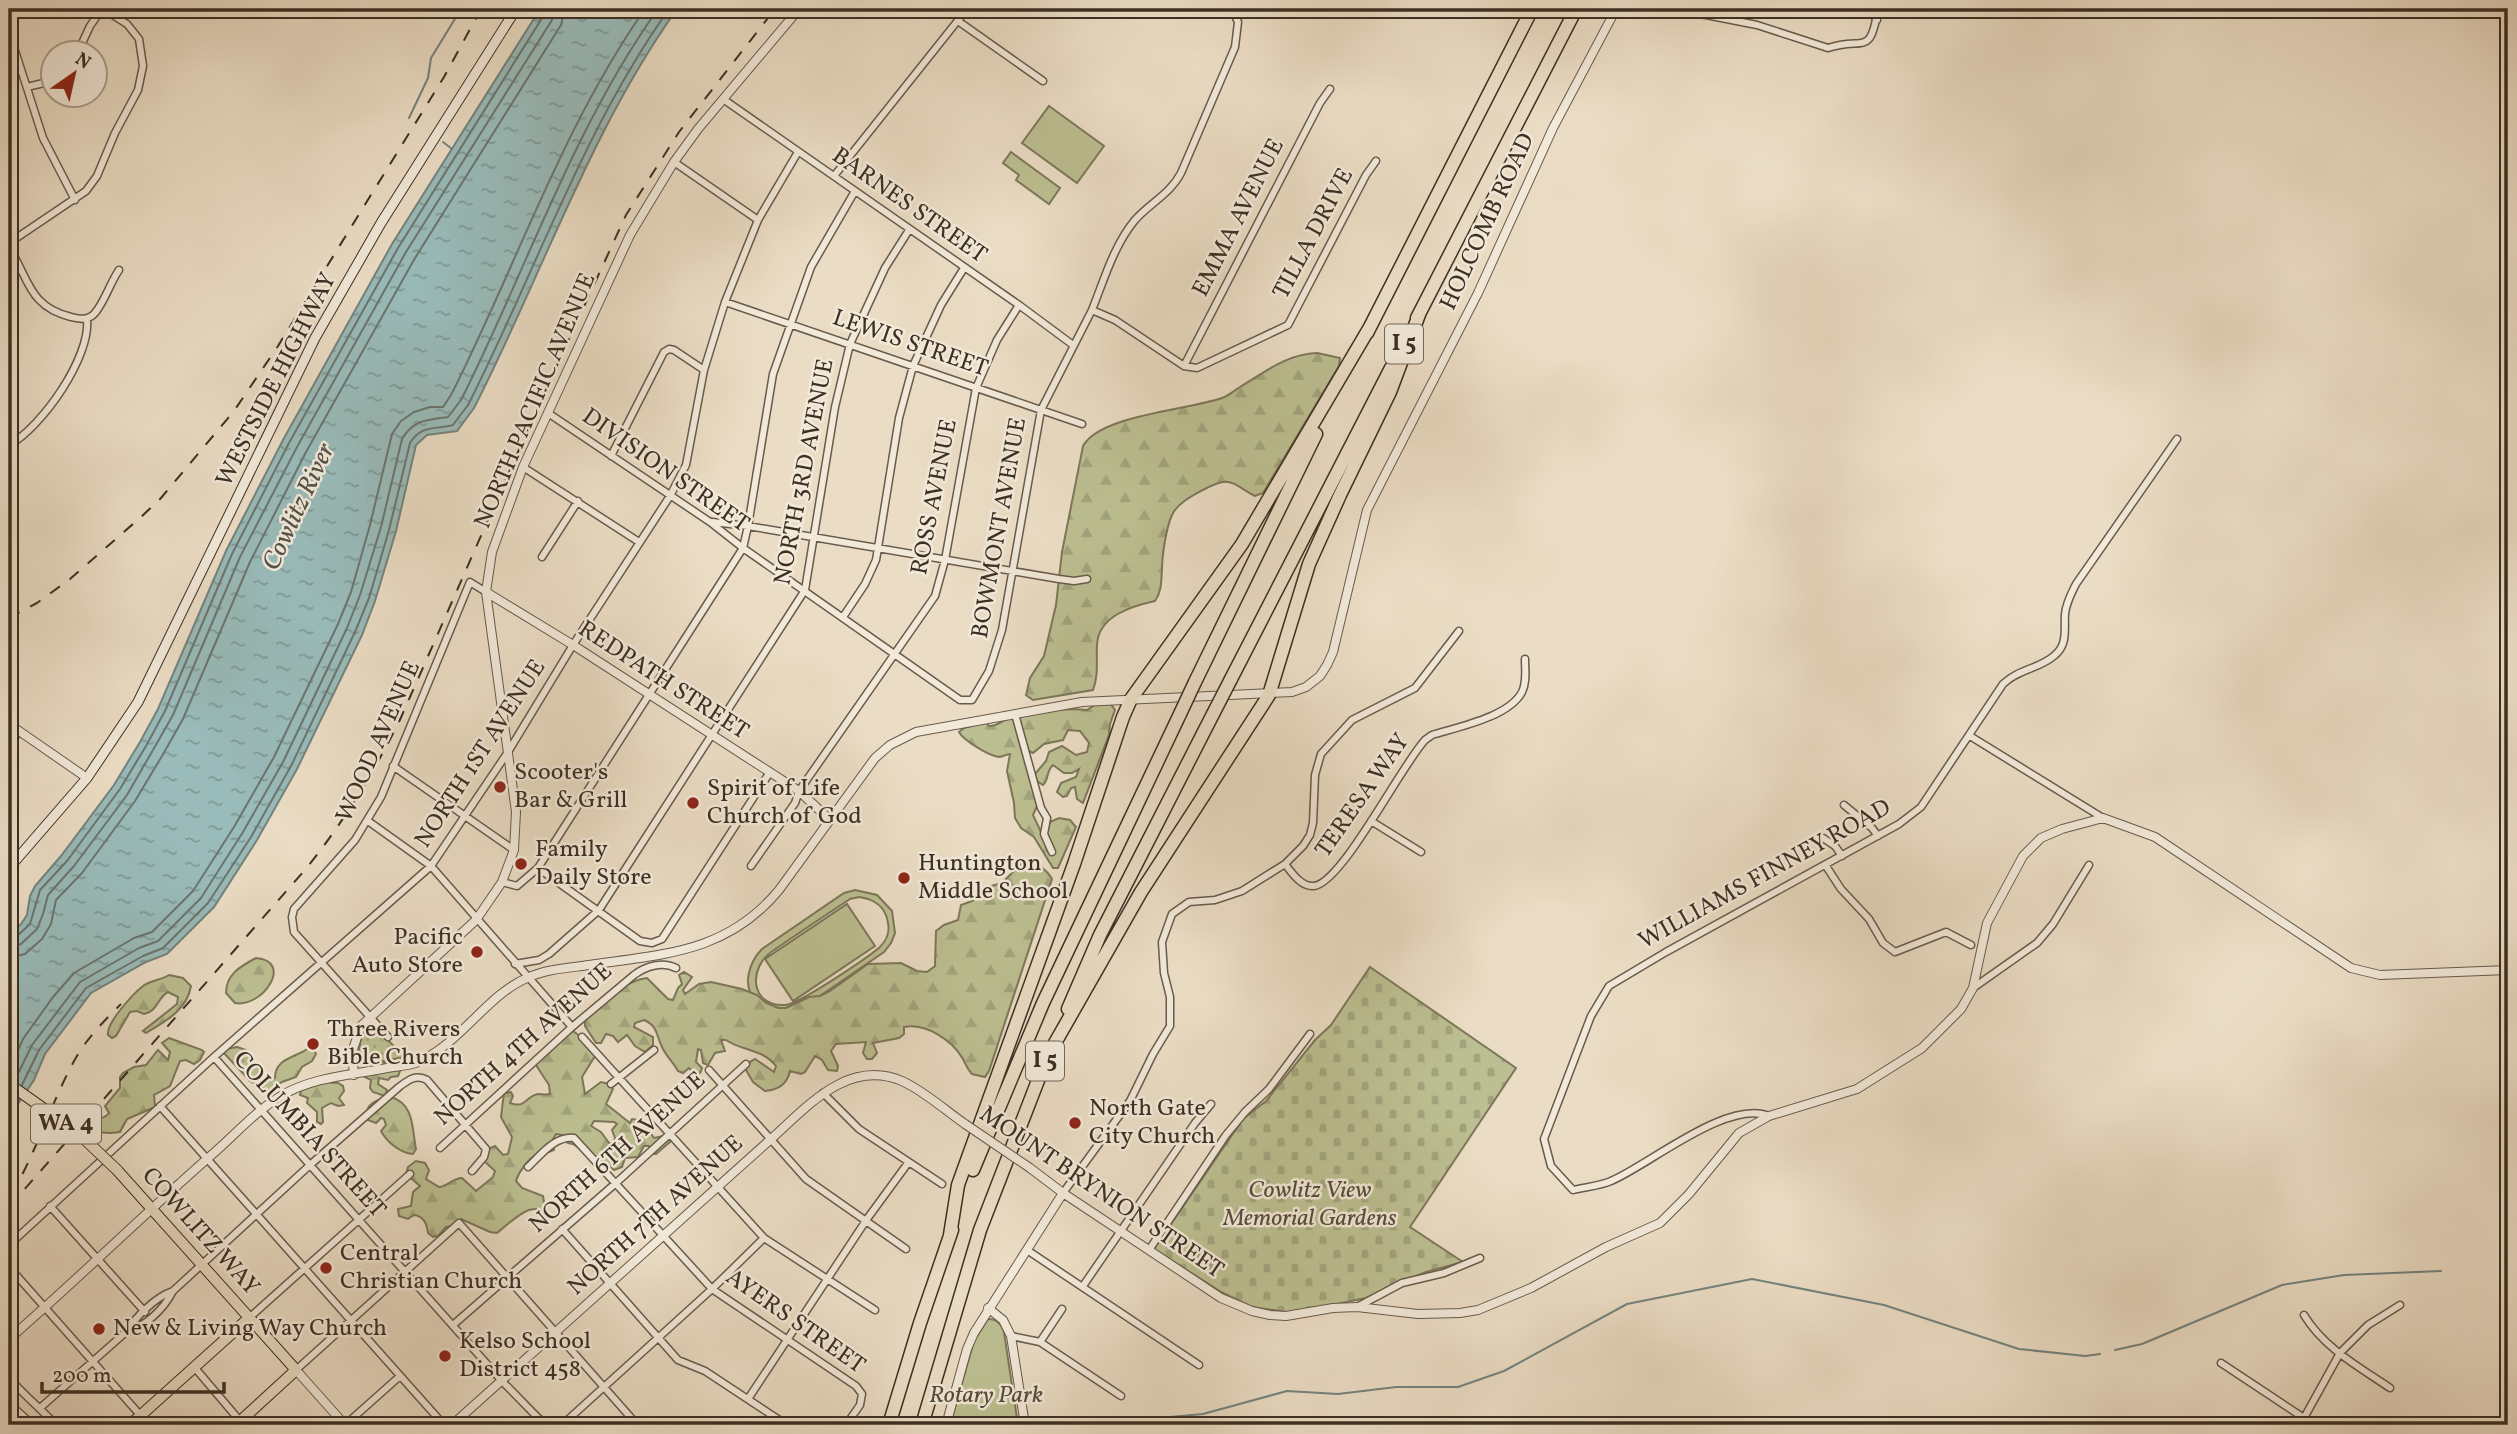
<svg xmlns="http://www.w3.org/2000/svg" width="2517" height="1434" font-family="Vollkorn,serif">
<defs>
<pattern id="forest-firs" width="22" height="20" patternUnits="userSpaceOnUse" patternTransform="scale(1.75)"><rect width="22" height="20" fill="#bcbf91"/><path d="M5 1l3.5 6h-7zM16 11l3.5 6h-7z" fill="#a2a47d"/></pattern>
<pattern id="cemetery-stones" width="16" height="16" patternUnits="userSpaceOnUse" patternTransform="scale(1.75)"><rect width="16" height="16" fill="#bcbf91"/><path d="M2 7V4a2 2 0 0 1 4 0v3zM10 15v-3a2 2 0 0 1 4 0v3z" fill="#a2a47d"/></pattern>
<pattern id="garden-dots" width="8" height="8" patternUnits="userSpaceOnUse" patternTransform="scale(1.75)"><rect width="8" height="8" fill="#bcbf91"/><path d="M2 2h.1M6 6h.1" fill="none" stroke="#a2a47d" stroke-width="1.8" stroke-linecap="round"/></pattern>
<pattern id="water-ripples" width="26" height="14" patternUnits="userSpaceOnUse" patternTransform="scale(1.75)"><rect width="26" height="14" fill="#99bbba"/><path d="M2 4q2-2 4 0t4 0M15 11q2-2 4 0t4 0" fill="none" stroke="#7e9897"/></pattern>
</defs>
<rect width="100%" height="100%" fill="#ebddc5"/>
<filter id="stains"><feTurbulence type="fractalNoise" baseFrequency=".00286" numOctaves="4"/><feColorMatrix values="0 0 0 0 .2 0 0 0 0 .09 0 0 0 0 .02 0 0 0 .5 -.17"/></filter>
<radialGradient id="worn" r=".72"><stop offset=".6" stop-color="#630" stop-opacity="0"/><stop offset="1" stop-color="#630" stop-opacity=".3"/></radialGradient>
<path fill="#bcbf91" stroke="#7c775a" stroke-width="2" fill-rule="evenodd" d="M1049,106L1104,146L1077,183L1022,143Z
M1011,152L1060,188L1049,204L1016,180L1019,175L1003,163Z
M855,890L877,895L892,911L895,933L891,943L884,952L801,1009C790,1013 785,1011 775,1007C770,1006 763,1005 759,1002C739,989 750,961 762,949L844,893ZM859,897C874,899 886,907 888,923C890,932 886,941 880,947C867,958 798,1005 785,1005C750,1007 747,967 774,950C799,933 824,916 850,899Z
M847,904L875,946L793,1001L765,959Z
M988,1319C997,1319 1001,1324 1004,1332L1018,1425H950L974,1341Z"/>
<path fill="url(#forest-firs)" stroke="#7c775a" stroke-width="2" fill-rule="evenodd" d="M1317,353L1340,358L1339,366L1263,493L1255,496C1229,482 1231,475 1201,491C1190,497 1177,504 1172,515C1166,528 1162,556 1162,569C1161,581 1162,591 1155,601C1132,606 1098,616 1097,645C1096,661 1099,674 1093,690L1033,700L1026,695L1030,678L1044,656L1056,605L1062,552L1083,446C1100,415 1188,410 1222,398C1228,396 1234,391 1240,387C1265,372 1287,354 1317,353Z
M1110,703L1115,710L1110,724L1109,735L1083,803L1077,799L1075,787L1071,788L1067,796L1063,797L1057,792L1061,783L1076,777L1079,769L1072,773H1064L1053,765C1046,771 1049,780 1043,785L1037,781L1035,774L1046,761L1049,752L1062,746L1076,755L1087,752L1089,743L1080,731L1068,730L1063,740L1044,744L1033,753L1021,747L1028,764L1038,804L1033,815L1041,832L1046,835L1050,822L1059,818L1070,820L1076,827L1058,868H1053L1034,837L1021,828L1015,818L1014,803L1007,771L1010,754C1009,754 1000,757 999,757C989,756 963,740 959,732L964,728L986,722L989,726C998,726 1001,721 1009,718C1024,711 1070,708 1087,710L1095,705Z
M1024,861C1035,861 1047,870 1052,879L989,1071L985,1077L972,1074C967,1069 966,1065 963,1059C952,1040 926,1023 904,1027V1034L899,1038L873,1043L877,1053L872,1059H867L863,1053L866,1042L836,1044L831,1051L838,1066L837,1071L828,1070L822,1060L815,1056L805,1072L801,1074L790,1071C787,1085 778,1090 765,1091L753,1082L746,1070L750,1062L755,1059L774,1072L776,1066C763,1049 742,1051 726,1040H721L725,1051L715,1053L708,1065L703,1063L701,1050L698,1049L696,1062L702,1068L700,1073L693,1072L689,1068L683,1073L678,1071C673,1062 666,1056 662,1047C656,1035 658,1026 644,1020L635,1023L634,1027L653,1037V1045L645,1052L635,1046L627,1035L618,1042L613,1036L606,1034L601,1043H596L585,1026V1019C603,1004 622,981 647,978L668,999L673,1000L678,988L682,984L679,975L684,972L692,977L683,990L685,994L699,984L711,982L742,989L757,995L766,1003L778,1008H786L809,997L820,996L830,991L868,964L901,963L917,971L927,972L935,966L936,931L944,925L958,920L961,905L972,901L988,887L1002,883Z
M256,958C294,961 263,1008 235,1003L226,993C226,974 241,966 256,958Z
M169,975L183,978L191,986C187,1010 166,1021 146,1033L143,1031L177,1004L178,997L168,992C157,998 158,1011 144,1014L137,1011L130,1012L116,1036L112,1038L108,1035C106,1023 133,994 143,986C149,981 161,980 169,975Z
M573,1031L585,1040L595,1056L582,1077L585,1094L601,1082L609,1084L613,1089L606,1104L630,1123L632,1119L638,1120L645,1125L654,1138L663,1136L669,1139L670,1142L656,1154H653L649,1146H644L638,1157L625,1158L622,1167L614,1170L607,1163H601L573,1144L568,1143L562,1135L556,1134L553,1139L554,1150C548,1154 544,1151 538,1154C528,1159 519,1171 516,1181L522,1188L543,1196L545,1208C540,1210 534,1208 529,1210C521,1212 503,1228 497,1233L490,1232L461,1219L455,1226L446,1227L438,1236L433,1237L428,1233C427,1224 424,1216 414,1215L408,1219L399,1216L398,1209L411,1206L413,1192L420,1186L406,1174L408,1167L416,1161L425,1163L429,1170L426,1179L439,1187C448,1187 452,1178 462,1178L476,1191L493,1177L495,1171L483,1160L486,1150L495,1146L503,1155L508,1154L512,1137L501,1117L504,1093L511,1092L513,1096L510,1103C527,1109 525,1096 538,1094C542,1094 546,1095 550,1094L549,1085L534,1062ZM594,1121L614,1122L617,1124L612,1130L615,1138L613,1143H609L601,1132L591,1126Z
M169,1038L202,1050L204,1052L200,1060L194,1064L186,1060L180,1061L170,1086L154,1095L155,1107L127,1119L120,1132C109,1134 95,1134 89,1124C95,1118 103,1121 109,1113L105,1106L120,1088V1077L123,1073L134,1067L146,1065L158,1050L168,1060L170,1052L162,1043Z
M363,1043L398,1049L401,1053L384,1063L400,1071L398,1076L391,1077L388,1080L379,1078L378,1084L387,1090L385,1096L373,1092L370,1088L371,1080L363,1076L364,1069L373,1062L358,1048Z
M237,1047L246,1050C248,1056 265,1076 270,1080L275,1078C275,1058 295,1058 309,1048L314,1050L316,1054L312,1061L302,1067L296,1077L282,1082L268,1091L250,1081L221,1050Z
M321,1082L338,1083L343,1086L344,1091L339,1098L344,1105L338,1106L331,1103L322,1108L323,1122L321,1124L317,1122V1112L307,1103L308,1098L300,1095L302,1088Z
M391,1097C415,1104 412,1130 416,1149L413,1154C400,1153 387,1142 381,1131L386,1125L384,1119L381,1118L376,1123L368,1120C362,1104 378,1099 391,1097Z"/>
<path fill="url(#cemetery-stones)" stroke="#7c775a" stroke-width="2" d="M1370,967L1516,1068L1410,1227L1463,1262L1426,1272L1366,1298L1293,1313L1252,1307L1221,1292L1154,1249L1243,1119L1266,1101L1315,1040L1331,1025Z"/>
<path fill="url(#garden-dots)" stroke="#7c775a" stroke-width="2" d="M371,1022L404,1057L369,1064L362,1063C356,1047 361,1035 371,1022Z"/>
<path fill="url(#water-ripples)" stroke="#74837e" stroke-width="2" d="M540,9H677C590,131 542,275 474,408L457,431L427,435L416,445L396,531L375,601L362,635L297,769L257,840L214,907L167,954L146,962L91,993L45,1054L34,1080L9,1117V934L21,924L27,915L30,896L35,886L61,856L114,785L140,742L158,709L226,551L283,440L392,244Z"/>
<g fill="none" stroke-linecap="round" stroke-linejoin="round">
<path stroke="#6a756e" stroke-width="2" d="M9,939L16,937L30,924L40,890L67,861L120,789L146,746L165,711L232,554L289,443L398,248L544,15L545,9
M9,948L21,944L37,929L43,914L48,895L74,866L127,795L153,750L173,715L240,557L297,447L406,252L552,20L554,9
M9,958L25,954L42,939L51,924L56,900L82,873L135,801L162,756L183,719L250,562L306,452L415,258L561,25L565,9
M9,1070L23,1039L53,997L74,973L134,938L152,932L193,891L234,827L274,757L338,624L351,592L370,525L392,434L401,421L414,412L430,407H443L451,395C516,267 562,127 645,9
M15,1080L32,1045L80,982L139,948L158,941L201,898L243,832L283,762L347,628L360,595L381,527L402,439C414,419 428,420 448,417L461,400C526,271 573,128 658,9
M22,1085L39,1050L86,988L143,956L163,948L208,903L251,837L291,766L355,632L369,598L389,530L410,443C422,424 435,430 453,425L468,405C535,273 583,130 669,9"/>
<path stroke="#74837e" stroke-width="2" d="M409,118L428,78L431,58L461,9
M443,142L452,149
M2115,1350L2142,1344L2282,1285L2344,1275L2441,1271
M1043,1418L1148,1419L1203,1414L1287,1391L1338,1394L1396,1387H1458L1504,1371L1627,1304L1752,1279L1884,1305L2019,1349L2085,1356L2100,1354"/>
<g stroke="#685a4c" stroke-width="9">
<path id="minor" d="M1656,9L1706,15L1757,25L1828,48C1864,36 1870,58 1878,9
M1868,9L1877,20
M958,21L1043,81
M9,32L43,138L75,200
M78,52L90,26L102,9
M27,87L52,81
M723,99L1019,305L1073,345
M674,162L758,220
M834,176L967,9
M9,243L86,191L97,176L115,133L138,90L143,66L139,39L127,24L103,9
M9,247C29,279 29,307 71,317C80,319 88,321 95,313C105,301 110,283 119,270
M725,302L1082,424
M1092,310C1104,280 1114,245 1135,220C1150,203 1170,194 1181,173L1235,47L1238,22L1232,9
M1184,366L1320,103L1330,89
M548,413L710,522L743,548L960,700H972L989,671L1002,630L1041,410L1092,310L1115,320L1184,366L1197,368L1288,325L1366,175L1376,161
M9,445C42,427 91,357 87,319
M611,456L664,352L669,349L674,350L704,370
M523,467L639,542
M712,522L748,526L1059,579L1074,581L1087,579
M542,557L578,501
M843,617L865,584L876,560L899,418L913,366L941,305L964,268
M1015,714L1041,808L1047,818L1044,834L1052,852
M1970,736L2103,818
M9,746L19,731
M393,766L514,850
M1844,805L1872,828L1878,836
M368,821L431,866L572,1027
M1371,821L1421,852
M1823,838L1835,846L1842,856
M1285,864C1292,873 1301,887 1314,886C1342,883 1401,766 1425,740L1432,735C1458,727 1509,717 1522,692C1527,682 1525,670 1525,659
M751,866L795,803L799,791L935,596L945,560L976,388L997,340L1019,305
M1826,866L1841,889L1869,919L1883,943L1895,952L1946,932L1971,945
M538,868L640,941L652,943L662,939L770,772
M502,882L517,886L538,868L743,548L748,526L773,374L811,267L855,191
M515,964L539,960L549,954L599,910L805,590L835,407L850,344L885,268L909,230
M1973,988L2037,943L2053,924L2089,865
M388,1037L294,932L292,917L294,909L355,840L381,797L470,582L486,592
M582,1037L764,1238L875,1310
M214,1057L502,1381L545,1425
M709,1070L806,1179L906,1249
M611,1084L654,1050
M823,1093L859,1129L942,1184
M160,1106L444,1425
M1769,1116C1727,1099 1649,1165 1611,1181C1600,1186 1585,1187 1573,1190L1551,1166L1544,1139L1591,1016L1609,986L1666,952L1899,824L1921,807L2003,684C2020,668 2040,669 2055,655C2068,644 2064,629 2065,614C2066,603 2071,594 2076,584L2177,439
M440,1148L572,1027L634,975C646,966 663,961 676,968
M528,1167C541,1155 554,1136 574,1138L712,1289L856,1386L862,1394L860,1405L846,1425
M1063,1193L1130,1101L1153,1054L1170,1026V997L1164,973L1162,942L1172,914L1189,902L1215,900L1242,891L1285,864L1303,846L1310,835L1313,823L1315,775L1321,754L1352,720L1415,688L1459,631
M50,1206L145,1312
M562,1229L678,1360L705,1371L787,1425
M9,1245L214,1057L431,866L508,752L573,645L670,496L686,465L704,370L725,302L758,220L798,152
M1027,1250L1199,1365
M1149,1250L1226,1135L1245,1112L1269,1089L1310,1034
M9,1267L149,1425
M1083,1286L1195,1123L1211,1104
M1357,1307L1402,1283L1444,1273L1480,1258
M2304,1315C2324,1348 2359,1367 2390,1388
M249,1318L410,1174
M453,1325L616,1183L746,1064
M126,1332C145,1327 164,1309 173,1291L310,1165L399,1087C408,1080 416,1074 427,1080L486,1149L484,1157L472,1171
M1011,1336L1040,1342L1121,1396
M1040,1342L1062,1309
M2221,1363L2304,1418
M195,1368L240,1421
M296,1370L459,1223L633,1420
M9,1378C24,1395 41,1409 56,1425
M748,1399L867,1219L908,1163
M40,1408L126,1332C136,1317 155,1297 173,1291
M1731,1423L1734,1425
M345,1425L400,1376
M562,1425L712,1289L764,1238
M2304,1425V1418L2340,1353L2368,1325L2400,1305"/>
</g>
<g stroke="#685a4c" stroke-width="10">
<path id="tertiary" d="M486,592L573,645L799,791L830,820
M9,724L87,778
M354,1075L352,1052L361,1026L476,920L502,882L514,850L516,812L486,592L492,552L523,467L630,235L674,162L698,129L799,9
M1030,1168L1063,1193L1221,1298L1252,1311L1270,1315L1286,1316L1333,1308L1357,1307L1418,1314L1460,1313L1478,1310L1531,1288L1606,1247L1660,1223L1689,1194L1739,1133L1769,1116L1857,1089L1922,1048L1961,1009L1973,988L1987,923L2023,856L2041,838L2062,829L2103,818L2155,837L2351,968L2380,975L2508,970
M988,1308L1003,1320L1011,1336L1025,1425
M9,1339C77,1280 141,1217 208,1158C232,1138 254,1112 281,1096C312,1077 352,1075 387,1068C397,1066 409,1066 418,1062C461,1043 487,995 527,978C546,969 568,968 589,965C664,954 727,953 779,890L875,758L890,745L916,732L1082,702L1292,692L1306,687L1320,676L1327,665L1333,652L1367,510L1478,293L1553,128L1616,9
M296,1370L345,1425
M452,1425L771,1139C807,1107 848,1058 902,1081C924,1091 945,1110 965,1124
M946,1425L967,1349L974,1333L1063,1193"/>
</g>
<g stroke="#3c2f23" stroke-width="11">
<path id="secondary" d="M9,868L87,778L138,702L315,338L381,223L516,9
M9,1405L31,1425"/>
</g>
<g stroke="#3c2f23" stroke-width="12">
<path id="primary" d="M117,1170L296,1370L236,1425
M130,1425L249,1318"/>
</g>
<g stroke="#3c2f23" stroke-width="15">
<path id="motorway" d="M1417,318L1576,9
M1367,333L1532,9
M1231,679L1391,368
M1195,682L1316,434
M1068,1009L1100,935L1213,714
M1047,1057L1141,892L1269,695L1309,564L1340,495L1390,392L1420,312
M973,1170L1043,1003L1180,714
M950,1235L958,1185L1074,864L1123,717L1131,699L1242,544L1370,327
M889,1425L920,1323L952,1230
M922,1425L980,1230L1049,1052"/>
</g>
<use href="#minor" stroke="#f2e9d9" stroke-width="6"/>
<use href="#tertiary" stroke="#f2e9d9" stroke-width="8"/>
<use href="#secondary" stroke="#f2e9d9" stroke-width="9"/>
<use href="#primary" stroke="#ebddc5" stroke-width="10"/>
<use href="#motorway" stroke="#ebddc5" stroke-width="12"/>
<path stroke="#3c2f23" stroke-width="2" stroke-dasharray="12 12" stroke-linecap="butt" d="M9,618L37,603L70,579L141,517L161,498L234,411L278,346L361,211L444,77L481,9
M11,1195C36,1153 50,1106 73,1063C85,1040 103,1022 121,1004
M9,1207L304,871C342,825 372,775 399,722L536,411L626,215L679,132L775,9"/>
<g stroke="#685a4c" stroke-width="10" stroke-linecap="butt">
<path id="tertiary-bridge" d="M965,1124L1030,1168"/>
</g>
<g stroke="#3c2f23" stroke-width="12" stroke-linecap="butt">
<path id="primary-bridge" d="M9,1084L78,1133L117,1170"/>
</g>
<g stroke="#3c2f23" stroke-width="15" stroke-linecap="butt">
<path id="motorway-bridge" d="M1180,714L1195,682
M1213,714L1231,679"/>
</g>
<use href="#tertiary-bridge" stroke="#f2e9d9" stroke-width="8"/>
<use href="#primary-bridge" stroke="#ebddc5" stroke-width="10"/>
<use href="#motorway-bridge" stroke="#ebddc5" stroke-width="12"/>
</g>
<g fill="#8f2418" stroke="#f2e9d9" stroke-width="2.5">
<circle cx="500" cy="787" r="7"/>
<circle cx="693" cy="803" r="7"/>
<circle cx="521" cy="864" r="7"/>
<circle cx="904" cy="878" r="7"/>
<circle cx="477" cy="952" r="7"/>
<circle cx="313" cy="1044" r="7"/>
<circle cx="1075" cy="1123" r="7"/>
<circle cx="326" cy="1268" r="7"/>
<circle cx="99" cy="1329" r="7"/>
<circle cx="445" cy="1356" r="7"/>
</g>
<g text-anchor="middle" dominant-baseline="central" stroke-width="5" stroke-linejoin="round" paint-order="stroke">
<g fill="#f2e9d9" stroke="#73675a" stroke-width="2">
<rect x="1385" y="324.5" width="38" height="39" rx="5"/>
<rect x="1026" y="1041.5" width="38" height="39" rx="5"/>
<rect x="31" y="1104.5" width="70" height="39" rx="5"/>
</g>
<g font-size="23" font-weight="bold" fill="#3c2f23">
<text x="1404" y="344">I 5</text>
<text x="1045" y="1061">I 5</text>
<text x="66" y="1124">WA 4</text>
</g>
<g font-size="24" fill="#3c2f23" stroke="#f2e9d9">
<text transform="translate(909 206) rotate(35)">BARNES STREET</text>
<text transform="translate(1239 218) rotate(-63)">EMMA AVENUE</text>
<text transform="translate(1488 222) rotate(-65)">HOLCOMB ROAD</text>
<text transform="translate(1314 234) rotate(-62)">TILLA DRIVE</text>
<text transform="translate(910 344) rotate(19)">LEWIS STREET</text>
<text transform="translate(277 380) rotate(-63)">WESTSIDE HIGHWAY</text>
<text transform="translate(536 401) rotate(-67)">NORTH PACIFIC AVENUE</text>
<text transform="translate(665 471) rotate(35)">DIVISION STREET</text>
<text transform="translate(805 472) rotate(-79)">NORTH 3RD AVENUE</text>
<text transform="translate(935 497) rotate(-79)">ROSS AVENUE</text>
<text transform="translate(1000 528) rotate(-80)">BOWMONT AVENUE</text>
<text transform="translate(663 681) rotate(33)">REDPATH STREET</text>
<text transform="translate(379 742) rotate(-66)">WOOD AVENUE</text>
<text transform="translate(481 754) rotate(-57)">NORTH 1ST AVENUE</text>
<text transform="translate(1363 796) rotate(-55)">TERESA WAY</text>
<text transform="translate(1765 875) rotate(-29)">WILLIAMS FINNEY ROAD</text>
<text transform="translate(524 1045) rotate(-42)">NORTH 4TH AVENUE</text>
<text transform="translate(309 1135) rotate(48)">COLUMBIA STREET</text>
<text transform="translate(618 1153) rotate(-42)">NORTH 6TH AVENUE</text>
<text transform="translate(1101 1193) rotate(34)">MOUNT BRYNION STREET</text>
<text transform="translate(656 1216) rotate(-42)">NORTH 7TH AVENUE</text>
<text transform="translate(200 1232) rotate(48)">COWLITZ WAY</text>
<text transform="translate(795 1322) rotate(35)">AYERS STREET</text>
</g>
<g font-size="24" fill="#3c2f23" stroke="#f2e9d9" text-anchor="start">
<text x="514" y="773">Scooter's<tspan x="514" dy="28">Bar &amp; Grill</tspan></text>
<text x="707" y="789">Spirit of Life<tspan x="707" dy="28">Church of God</tspan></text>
<text x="535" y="850">Family<tspan x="535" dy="28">Daily Store</tspan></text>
<text x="918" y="864">Huntington<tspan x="918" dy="28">Middle School</tspan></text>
<text x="463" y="938" text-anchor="end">Pacific<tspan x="463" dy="28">Auto Store</tspan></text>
<text x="327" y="1030">Three Rivers<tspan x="327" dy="28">Bible Church</tspan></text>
<text x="1089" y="1109">North Gate<tspan x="1089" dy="28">City Church</tspan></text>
<text x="340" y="1254">Central<tspan x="340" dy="28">Christian Church</tspan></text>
<text x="113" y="1329">New &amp; Living Way Church</text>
<text x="459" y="1342">Kelso School<tspan x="459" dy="28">District 458</tspan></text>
</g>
<g font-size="24" font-style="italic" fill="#564c39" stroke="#f2e9d9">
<text x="1310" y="1191">Cowlitz View<tspan x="1310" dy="28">Memorial Gardens</tspan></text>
<text x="986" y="1396">Rotary Park</text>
</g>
<g font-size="26" font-style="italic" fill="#535249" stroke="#f2e9d9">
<text transform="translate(299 507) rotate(-65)">Cowlitz River</text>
</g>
</g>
<rect width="2517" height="1434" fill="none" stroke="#ebddc5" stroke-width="35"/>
<rect x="10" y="10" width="2496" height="1413" fill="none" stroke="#3c2f23" stroke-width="3.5"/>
<rect x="18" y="18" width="2482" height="1399" fill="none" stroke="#3c2f23" stroke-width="2"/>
<g transform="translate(74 74) rotate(34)"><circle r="33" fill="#f2e9d9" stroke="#a99f90" stroke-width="2"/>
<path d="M0-5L12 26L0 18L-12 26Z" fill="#8f2418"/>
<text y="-10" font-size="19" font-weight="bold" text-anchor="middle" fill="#3c2f23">N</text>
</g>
<path d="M42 1382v10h182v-10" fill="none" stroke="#3c2f23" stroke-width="3.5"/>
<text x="52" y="1382" font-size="21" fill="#3c2f23" stroke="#f2e9d9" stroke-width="5" paint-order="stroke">200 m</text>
<rect width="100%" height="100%" filter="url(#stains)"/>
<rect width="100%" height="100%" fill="url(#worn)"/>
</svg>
